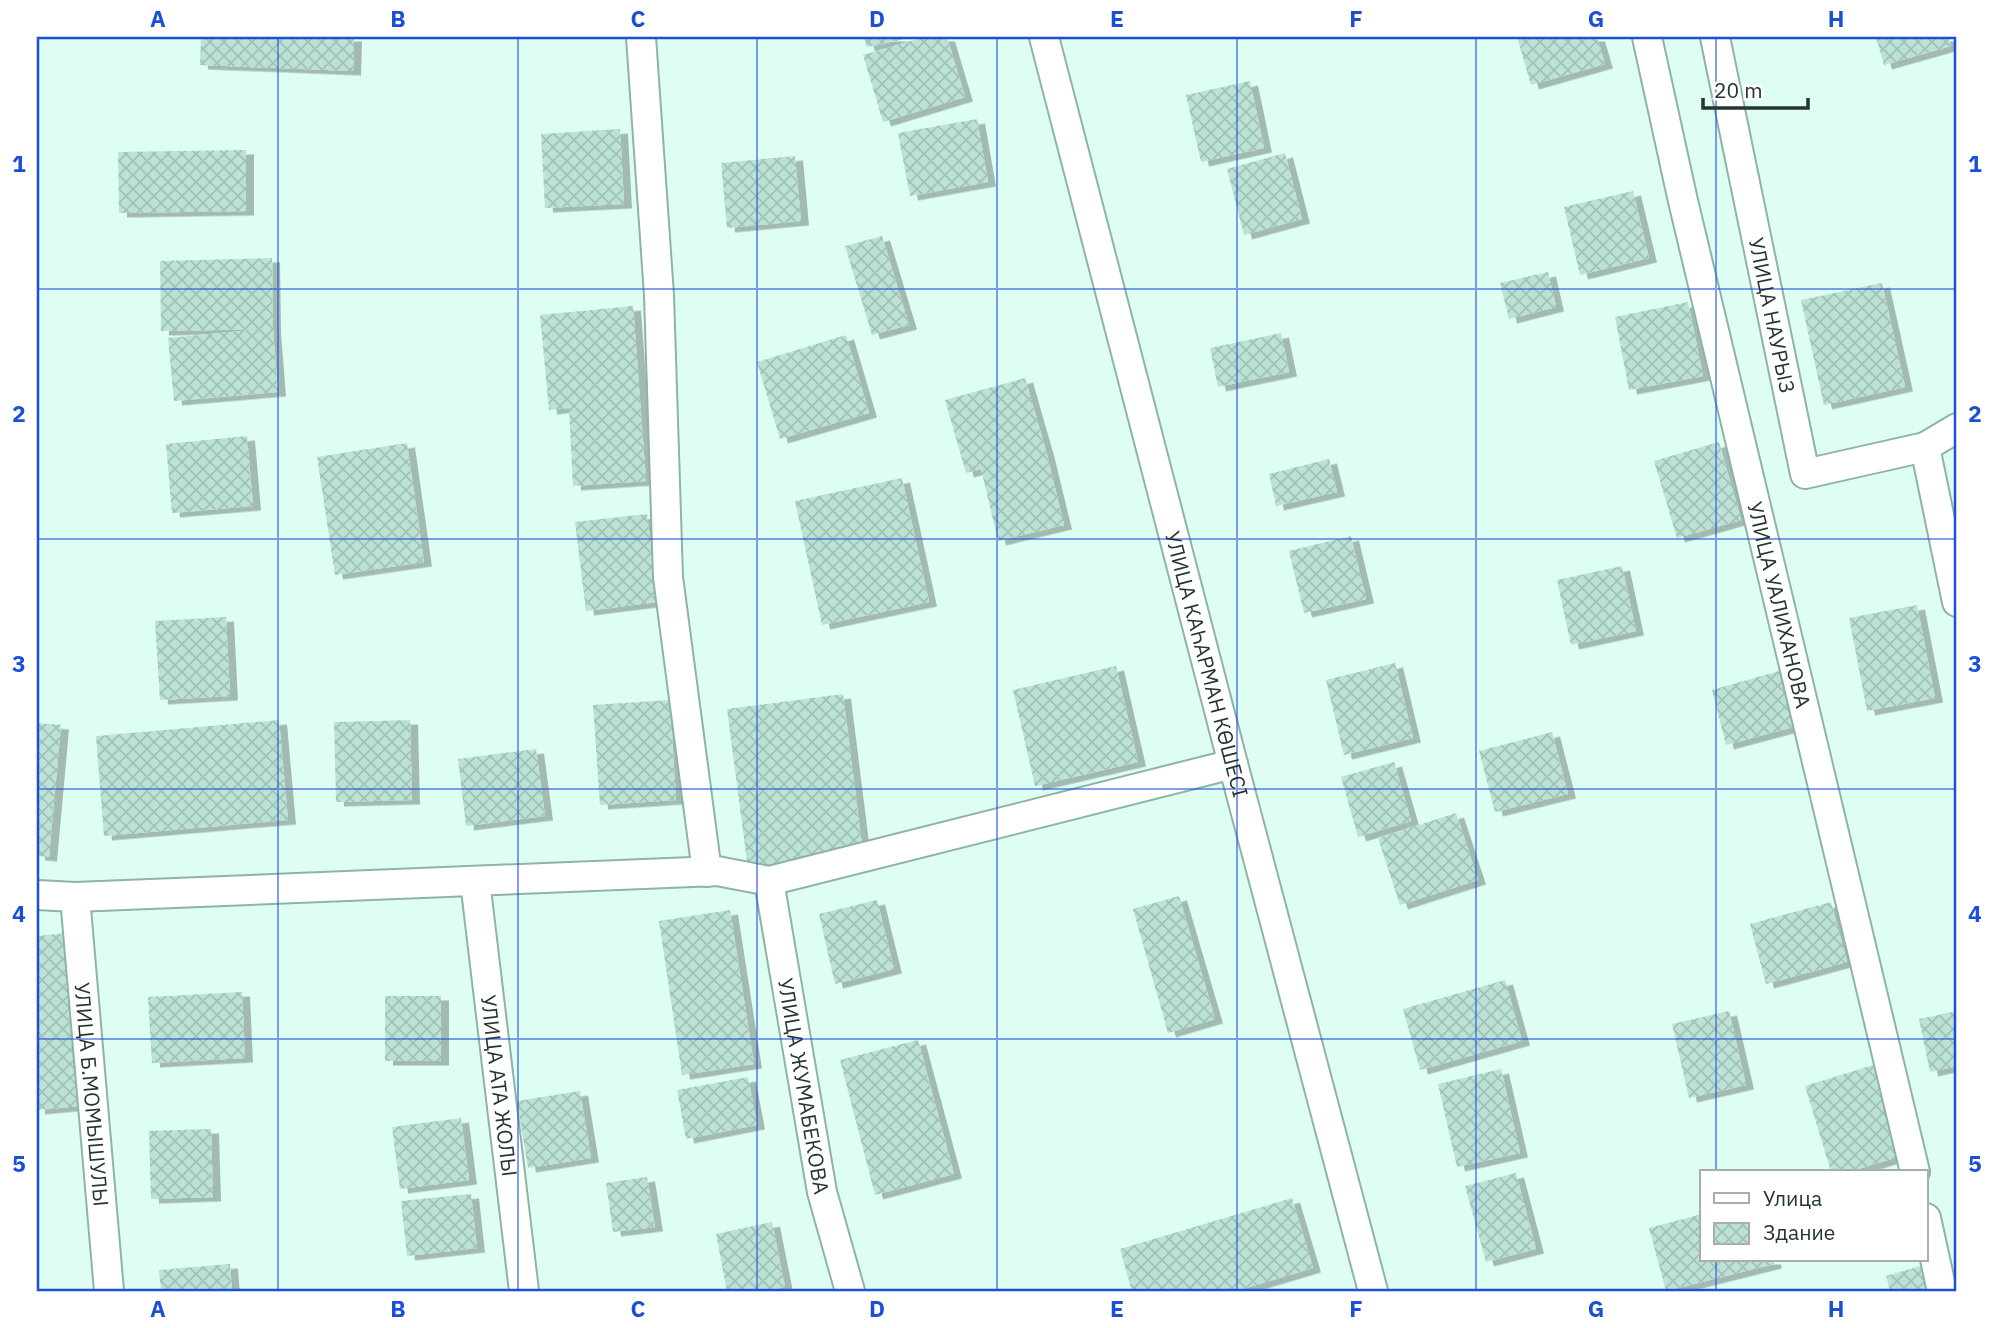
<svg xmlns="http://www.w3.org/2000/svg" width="1994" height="1328" font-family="'IBM Plex Sans',sans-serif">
<defs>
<pattern id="building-cross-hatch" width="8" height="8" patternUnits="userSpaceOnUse" patternTransform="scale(1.75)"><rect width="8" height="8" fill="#bbe2d5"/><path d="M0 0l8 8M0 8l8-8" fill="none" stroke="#a1c2b7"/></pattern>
<filter id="shadow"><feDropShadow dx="8" dy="4.5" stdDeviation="0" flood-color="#0004"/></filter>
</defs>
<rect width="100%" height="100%" fill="#defef3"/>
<path fill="url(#building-cross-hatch)" filter="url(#shadow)" d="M201,37H354L353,71L200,65Z
M864,37H910V38L867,47Z
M925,37H947L965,97L883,122L863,55Z
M1517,37H1597L1605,64L1531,85Z
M1876,37H1948L1951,46L1884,65Z
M1250,81L1264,148L1201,162L1186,95Z
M977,119L988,182L910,196L898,133Z
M620,129L624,204L545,208L541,134Z
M246,150V211L119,213L118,152Z
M1285,153L1302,219L1244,235L1227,169Z
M795,156L801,221L727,228L721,163Z
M1633,191L1649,258L1580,275L1564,207Z
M882,236L909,325L872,335L845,246Z
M272,258L273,329L278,392L174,401L168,338L265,329L161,331L160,261Z
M1548,272L1556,307L1509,319L1500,283Z
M1882,283L1905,387L1824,405L1801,300Z
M1688,302L1703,376L1629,390L1615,317Z
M633,306L646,481L573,486L569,408L549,410L540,315Z
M1281,333L1289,372L1218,387L1210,348Z
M846,335L869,413L780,439L757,362Z
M1025,378L1046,451L1064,525L998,541L981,469L966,473L945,400Z
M247,436L253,506L172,513L166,444Z
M1719,442L1741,520L1677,538L1654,461Z
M407,443L424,562L335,575L317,457Z
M1329,459L1337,492L1276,506L1269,474Z
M902,478L929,602L822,625L795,501Z
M647,514L657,602L586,611L575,522Z
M1351,536L1366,599L1304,613L1289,551Z
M1622,566L1636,631L1571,645L1557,580Z
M1917,605L1935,698L1867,711L1849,618Z
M226,617L230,696L160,700L155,621Z
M1395,663L1413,738L1344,755L1326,680Z
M1116,666L1138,762L1035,786L1013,690Z
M1783,670L1797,726L1726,745L1712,690Z
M843,694L863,854L748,869L727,709Z
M670,700L676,800L600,805L593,705Z
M279,720L288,820L104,836L96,736Z
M410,720L412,800L336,802L334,722Z
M37,723L61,725L49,857L37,856Z
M1552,732L1568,794L1495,812L1479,751Z
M536,749L545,816L466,826L458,759Z
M1394,762L1411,821L1358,837L1341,777Z
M1456,813L1478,880L1400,905L1378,838Z
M1179,896L1215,1019L1168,1033L1133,909Z
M877,900L894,969L835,984L819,914Z
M1831,902L1847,962L1766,984L1750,924Z
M730,910L754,1064L682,1075L659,921Z
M66,933L81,1106L37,1110V936Z
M1505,980L1522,1041L1420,1070L1403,1009Z
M242,992L245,1058L152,1063L148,997Z
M385,996H441V1061H385Z
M1729,1011L1746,1085L1689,1098L1672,1024Z
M1957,1011V1066L1930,1072L1919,1019Z
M918,1040L954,1174L875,1195L840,1060Z
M1873,1065L1901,1156L1849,1172H1831L1805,1086Z
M1501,1069L1520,1153L1457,1167L1438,1084Z
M748,1077L757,1125L686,1139L677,1090Z
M580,1091L591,1158L528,1168L517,1101Z
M461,1118L469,1180L400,1189L392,1127Z
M211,1129L213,1197L151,1199L149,1131Z
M1516,1173L1536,1249L1486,1262L1465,1186Z
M647,1177L655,1227L613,1232L606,1183Z
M471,1194L477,1248L407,1256L401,1201Z
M1292,1198L1313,1268L1236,1291H1132L1120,1249Z
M1702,1214V1260H1773L1774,1264L1666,1291L1649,1228Z
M772,1222L785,1287L767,1291H727L716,1234Z
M1931,1263L1939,1291H1890L1886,1276Z
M230,1264L232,1291H161L159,1270Z"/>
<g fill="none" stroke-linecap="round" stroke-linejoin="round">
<g stroke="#8db4a7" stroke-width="32">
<g id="street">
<path d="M641,37L659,295L668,577L707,872"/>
<path id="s1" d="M1044,37L1233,764L1373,1291"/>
<path id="s2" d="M1647,37L1683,201L1915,1172"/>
<path id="s3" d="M1715,37L1805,474L1925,447"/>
<path d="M1957,428L1925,447L1957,602"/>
<path id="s4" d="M475,881L524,1291"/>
<path id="s5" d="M769,881L822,1192L850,1291"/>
<path d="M37,895L75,897L717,871L769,881L1233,764"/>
<path id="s6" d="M75,897L109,1291"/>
<path d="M1926,1218L1942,1291"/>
</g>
</g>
<use href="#street" stroke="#fff" stroke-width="28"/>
</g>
<path fill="none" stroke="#1d4ed8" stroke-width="2" stroke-opacity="0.55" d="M278,37V1291M518,37V1291M757,37V1291M997,37V1291M1237,37V1291M1476,37V1291M1716,37V1172M37,289H1957M37,539H1957M37,789H1957M37,1039H1957M1716,1260V1291"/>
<g text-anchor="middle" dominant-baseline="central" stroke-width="5" stroke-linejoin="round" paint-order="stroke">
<g font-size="21" fill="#253530" stroke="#fff">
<text stroke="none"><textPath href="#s3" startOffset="284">УЛИЦА НАУРЫЗ</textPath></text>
<text stroke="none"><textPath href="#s2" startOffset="583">УЛИЦА УАЛИХАНОВА</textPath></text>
<text stroke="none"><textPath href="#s1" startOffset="648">УЛИЦА КАҺАРМАН КӨШЕСІ</textPath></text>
<text stroke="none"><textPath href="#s4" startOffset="206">УЛИЦА АТА ЖОЛЫ</textPath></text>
<text stroke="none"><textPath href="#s5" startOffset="208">УЛИЦА ЖУМАБЕКОВА</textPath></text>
<text stroke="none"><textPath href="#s6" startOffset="198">УЛИЦА Б.МОМЫШУЛЫ</textPath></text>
</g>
</g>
<rect width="1994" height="1328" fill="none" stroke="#ffffff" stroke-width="77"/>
<rect x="1700" y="1170" width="228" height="91" fill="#ffffff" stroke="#a8aeac" stroke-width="2"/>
<rect x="1714" y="1193" width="35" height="10" fill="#ffffff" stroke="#a8aeac" stroke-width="2"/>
<text x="1763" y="1206" font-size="21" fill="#253530">Улица</text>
<rect x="1714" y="1223" width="35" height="21" fill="url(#building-cross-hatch)" stroke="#a8aeac" stroke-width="2"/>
<text x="1763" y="1240" font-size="21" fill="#253530">Здание</text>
<path d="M1703 98v10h105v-10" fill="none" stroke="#253530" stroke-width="3.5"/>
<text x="1714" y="98" font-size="21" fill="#253530" stroke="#ffffff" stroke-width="5" paint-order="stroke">20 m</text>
<rect x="38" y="38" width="1917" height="1252" fill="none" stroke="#1d4ed8" stroke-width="2.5"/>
<g font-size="23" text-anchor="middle" font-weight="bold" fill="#1d4ed8">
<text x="158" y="27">A</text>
<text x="398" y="27">B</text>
<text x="638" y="27">C</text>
<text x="877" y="27">D</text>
<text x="1117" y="27">E</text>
<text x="1356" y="27">F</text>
<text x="1596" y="27">G</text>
<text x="1836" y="27">H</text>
<text x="19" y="172">1</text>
<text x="1975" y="172">1</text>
<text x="19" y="422">2</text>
<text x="1975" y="422">2</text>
<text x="19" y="672">3</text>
<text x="1975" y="672">3</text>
<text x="19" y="922">4</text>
<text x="1975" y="922">4</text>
<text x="19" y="1172">5</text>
<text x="1975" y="1172">5</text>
<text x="158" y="1317">A</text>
<text x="398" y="1317">B</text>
<text x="638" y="1317">C</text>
<text x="877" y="1317">D</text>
<text x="1117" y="1317">E</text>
<text x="1356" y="1317">F</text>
<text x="1596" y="1317">G</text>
<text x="1836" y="1317">H</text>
</g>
</svg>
